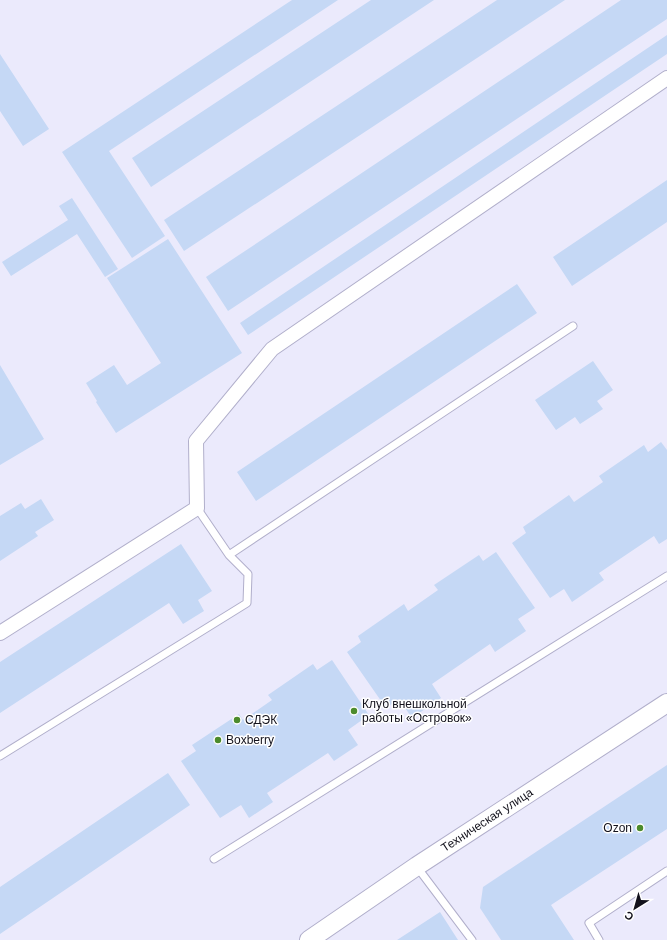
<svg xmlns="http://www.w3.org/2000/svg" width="667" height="940" font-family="Helvetica,sans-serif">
<rect width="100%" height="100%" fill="#ebeafc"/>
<path fill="#c5d8f5" d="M292,0H338L109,151L165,236L132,258L62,152Z
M371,0H434L151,187L132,158Z
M497,0H565L184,251L164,220Z
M621,0H667V19L228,311L206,277Z
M667,35V54L248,335L240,323Z
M0,54L49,129L23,146L0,111Z
M667,180V222L572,286L553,257Z
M72,198L118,269L105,277L77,234L11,276L2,262L68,220L59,206Z
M168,239L242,353L116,433L96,402L97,401L86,383L114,365L127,385L161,363L107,278Z
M517,284L537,313L256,501L237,472Z
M593,361L613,390L597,401L603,409L580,424L575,417L556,430L535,400Z
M0,365L44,439L0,465Z
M661,442L667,450V539L659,544L654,536L599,573L604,580L572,602L564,589L550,598L512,543L526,533L523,527L569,495L574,502L603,482L599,476L644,445L648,452Z
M41,499L54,520L35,532L38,536L0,561V516L21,503L25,509Z
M181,544L212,591L198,600L204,611L183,624L169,603L0,713V662Z
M496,552L535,608L518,619L526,631L495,652L490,644L432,684L441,698L412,718L399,699L386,708L347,652L361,642L358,636L404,604L408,611L438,590L434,585L479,555L483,561Z
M332,660L369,715L348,730L358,745L334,761L328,753L267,793L273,802L249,818L241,805L220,818L181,761L196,751L192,745L239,714L243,720L272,700L268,695L313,664L317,670Z
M667,765V829L551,905L574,940H501L480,908L483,887Z
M168,773L190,805L0,934V887Z
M440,912L458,940H397Z"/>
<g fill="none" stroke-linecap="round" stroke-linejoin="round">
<g stroke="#b1afcb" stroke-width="9">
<path id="service" d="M197,508L229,555L573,326
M0,756L247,603L248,574L229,555
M214,859L667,576
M417,867L472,940
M599,940L589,923L667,871"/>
</g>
<g stroke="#b1afcb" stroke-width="16">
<path id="minor" d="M0,633L197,508L196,441L272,349L667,78"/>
</g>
<g stroke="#b1afcb" stroke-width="20">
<path id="tertiary" d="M309,940L417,866L667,703"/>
</g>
<use href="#service" stroke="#fff" stroke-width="7"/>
<use href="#minor" stroke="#fff" stroke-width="14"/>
<use href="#tertiary" stroke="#fff" stroke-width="18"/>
</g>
<g fill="#4c8b2c" stroke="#fff" stroke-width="1.5">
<circle cx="354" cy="711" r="4"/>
<circle cx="237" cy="720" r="4"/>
<circle cx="218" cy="740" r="4"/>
<circle cx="640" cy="828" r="4"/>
</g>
<g text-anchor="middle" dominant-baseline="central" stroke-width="3" stroke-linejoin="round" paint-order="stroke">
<g font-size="12" fill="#13121c" stroke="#fff" text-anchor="start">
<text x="362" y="704">Клуб внешкольной<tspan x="362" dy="14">работы «Островок»</tspan></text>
<text x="245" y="720">СДЭК</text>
<text x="226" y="740">Boxberry</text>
<text x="632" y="828" text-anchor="end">Ozon</text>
</g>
<g font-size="12" fill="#13121c" stroke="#fff">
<text transform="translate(487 820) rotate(-33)">Техническая улица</text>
</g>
</g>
<g transform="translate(635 908) rotate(217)" stroke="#ffffff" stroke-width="3" paint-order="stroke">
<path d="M0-3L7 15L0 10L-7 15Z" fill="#13121c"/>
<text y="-6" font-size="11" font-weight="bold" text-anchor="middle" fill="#13121c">С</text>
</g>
</svg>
